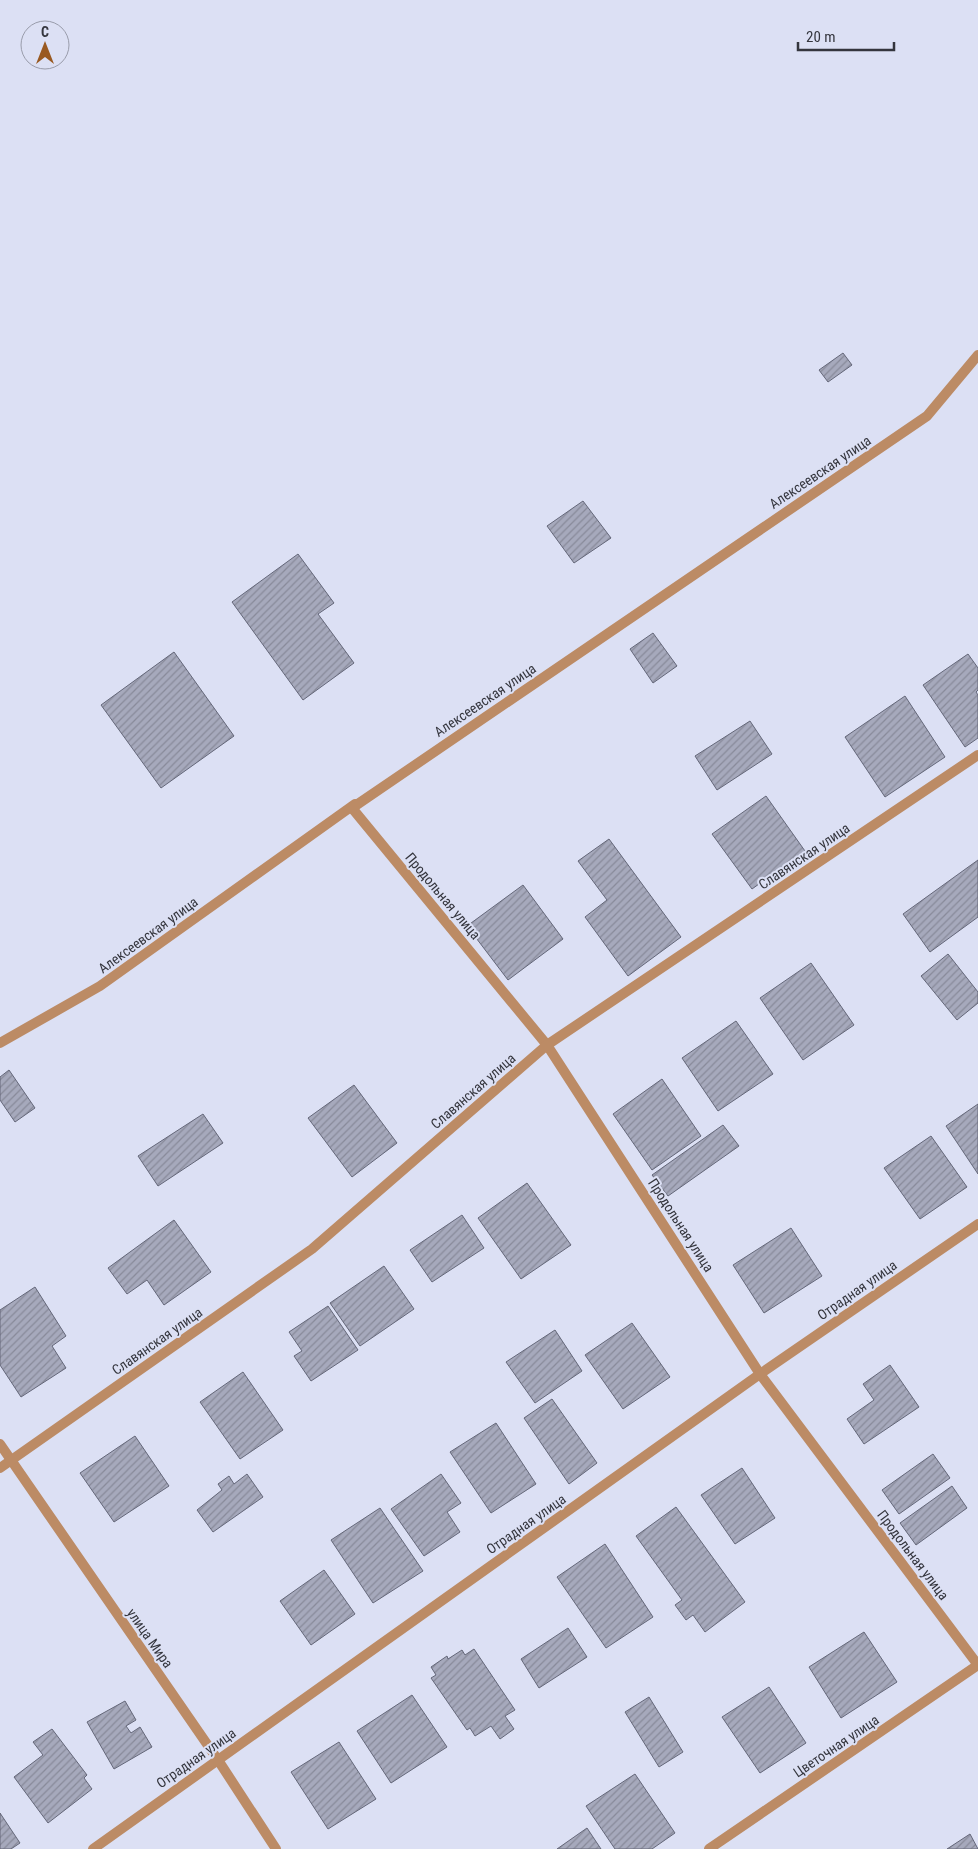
<svg xmlns="http://www.w3.org/2000/svg" width="978" height="1849" font-family="'Roboto Condensed',sans-serif">
<defs>
<pattern id="building-hatch" width="6" height="6" patternUnits="userSpaceOnUse" patternTransform="scale(1.25)"><rect width="6" height="6" fill="#a6a9bc"/><path d="M-1 1l2-2M0 6l6-6M5 7l2-2" fill="none" stroke="#888a9a"/></pattern>
</defs>
<rect width="100%" height="100%" fill="#dce0f4"/>
<g fill="url(#building-hatch)" stroke="#646779">
<path d="M843 353 852 365 828 382 819 370Z"/>
<path d="M583 501 611 538 574 563 547 526Z"/>
<path d="M298 554 334 603 318 614 354 663 303 700 232 602Z"/>
<path d="M653 633 677 666 653 683 630 649Z"/>
<path d="M174 652 234 736 161 788 101 705Z"/>
<path d="M968 654 978 668V690L976 692 978 695V738L965 747 923 685Z"/>
<path d="M905 696 945 757 885 797 845 737Z"/>
<path d="M750 721 772 754 717 790 695 756Z"/>
<path d="M766 796 805 851 752 889 712 834Z"/>
<path d="M609 839 681 937 628 976 585 917 607 900 578 861Z"/>
<path d="M978 860V917L930 952 903 914Z"/>
<path d="M523 885 563 939 508 980 467 926Z"/>
<path d="M948 954 978 992V1003L957 1020 921 976Z"/>
<path d="M811 963 854 1025 803 1060 760 998Z"/>
<path d="M736 1021 773 1074 718 1111 682 1058Z"/>
<path d="M9 1070 35 1108 15 1122 0 1100V1077Z"/>
<path d="M662 1079 701 1136 652 1170 613 1114Z"/>
<path d="M354 1085 397 1143 352 1177 308 1118Z"/>
<path d="M978 1104V1174L946 1126Z"/>
<path d="M203 1114 223 1143 158 1186 138 1156Z"/>
<path d="M723 1125 739 1146 668 1196 652 1175Z"/>
<path d="M931 1136 967 1187 920 1219 884 1168Z"/>
<path d="M527 1183 571 1245 521 1279 478 1218Z"/>
<path d="M462 1215 484 1248 432 1282 410 1250Z"/>
<path d="M174 1220 211 1272 164 1305 147 1280 127 1294 108 1268Z"/>
<path d="M791 1228 822 1276 764 1313 733 1265Z"/>
<path d="M384 1266 414 1309 360 1346 330 1303Z"/>
<path d="M35 1287 66 1336 52 1346 66 1368 21 1397 0 1365V1310Z"/>
<path d="M328 1306 358 1350 311 1381 294 1356 302 1351 289 1332Z"/>
<path d="M632 1323 670 1377 623 1409 585 1355Z"/>
<path d="M555 1330 582 1371 535 1403 506 1362Z"/>
<path d="M890 1365 919 1407 864 1444 847 1419 874 1400 863 1384Z"/>
<path d="M243 1372 283 1430 240 1459 200 1402Z"/>
<path d="M552 1399 597 1463 569 1484 524 1418Z"/>
<path d="M496 1423 536 1484 491 1513 450 1452Z"/>
<path d="M135 1436 169 1486 114 1522 80 1473Z"/>
<path d="M933 1454 950 1478 899 1514 882 1490Z"/>
<path d="M742 1468 775 1518 735 1544 701 1495Z"/>
<path d="M247 1474 263 1497 213 1532 197 1510 222 1490 218 1484 229 1476 234 1484Z"/>
<path d="M441 1474 461 1503 447 1512 460 1532 424 1556 391 1509Z"/>
<path d="M952 1486 967 1508 916 1545 900 1523Z"/>
<path d="M676 1507 745 1602 705 1632 693 1615 686 1620 675 1605 682 1600 636 1536Z"/>
<path d="M380 1508 423 1571 373 1603 331 1540Z"/>
<path d="M605 1544 653 1617 606 1648 557 1577Z"/>
<path d="M324 1570 355 1614 311 1645 280 1601Z"/>
<path d="M568 1628 587 1657 539 1688 521 1659Z"/>
<path d="M864 1632 897 1682 841 1718 809 1667Z"/>
<path d="M474 1649 515 1710 505 1716 514 1729 500 1739 491 1726 475 1736 470 1728 467 1730 431 1678 436 1675 431 1667 447 1656 448 1659 462 1650 465 1655Z"/>
<path d="M769 1687 806 1743 760 1773 722 1717Z"/>
<path d="M412 1695 447 1747 391 1783 357 1731Z"/>
<path d="M649 1697 683 1752 659 1767 625 1712Z"/>
<path d="M125 1701 136 1720 126 1726 131 1733 140 1727 152 1747 114 1769 87 1722Z"/>
<path d="M52 1729 87 1775 84 1778 92 1789 48 1823 14 1777 43 1755 33 1742Z"/>
<path d="M339 1742 376 1799 328 1829 291 1772Z"/>
<path d="M635 1774 675 1833 652 1849H615L586 1806Z"/>
<path d="M0 1813 20 1843 11 1849H0Z"/>
<path d="M587 1828 601 1849H557Z"/>
<path d="M970 1834 978 1849H947Z"/>
</g>
<g fill="none" stroke-linecap="round" stroke-linejoin="round">
<g stroke="#bc8b65" stroke-width="10">
<path d="M352 808 547 1045 760 1374 978 1665"/>
<path d="M0 1043 100 986 355 804 352 808 927 416 978 355"/>
<path d="M0 1444 218 1760 276 1849"/>
<path d="M0 1468 312 1249 547 1045 978 755"/>
<path d="M93 1849 760 1374 978 1224"/>
<path d="M709 1849 978 1665"/>
</g>
</g>
<g text-anchor="middle" dominant-baseline="central" stroke-width="4" stroke-linejoin="round" paint-order="stroke">
<g font-size="14" fill="#34353d" stroke="#dce0f4">
<text transform="translate(820 472) rotate(-34)">Алексеевская улица</text>
<text transform="translate(485 700) rotate(-34)">Алексеевская улица</text>
<text transform="translate(804 856) rotate(-34)">Славянская улица</text>
<text transform="translate(443 896) rotate(50)">Продольная улица</text>
<text transform="translate(148 935) rotate(-36)">Алексеевская улица</text>
<text transform="translate(473 1091) rotate(-41)">Славянская улица</text>
<text transform="translate(681 1225) rotate(57)">Продольная улица</text>
<text transform="translate(857 1290) rotate(-35)">Отрадная улица</text>
<text transform="translate(157 1341) rotate(-35)">Славянская улица</text>
<text transform="translate(526 1524) rotate(-35)">Отрадная улица</text>
<text transform="translate(913 1555) rotate(53)">Продольная улица</text>
<text transform="translate(150 1638) rotate(55)">улица Мира</text>
<text transform="translate(836 1746) rotate(-34)">Цветочная улица</text>
<text transform="translate(196 1758) rotate(-35)">Отрадная улица</text>
</g>
</g>
<g transform="translate(45 45)"><circle r="24" fill="#dce0f4" stroke="#999cab"/>
<path d="M0-4L9 19L0 12L-9 19Z" fill="#995921"/>
<text y="-8" font-size="14" font-weight="bold" text-anchor="middle" fill="#34353d">С</text>
</g>
<path d="M798 42v8h96v-8" fill="none" stroke="#34353d" stroke-width="2.5"/>
<text x="806" y="42" font-size="15" fill="#34353d" stroke="#dce0f4" stroke-width="4" paint-order="stroke">20 m</text>
</svg>
